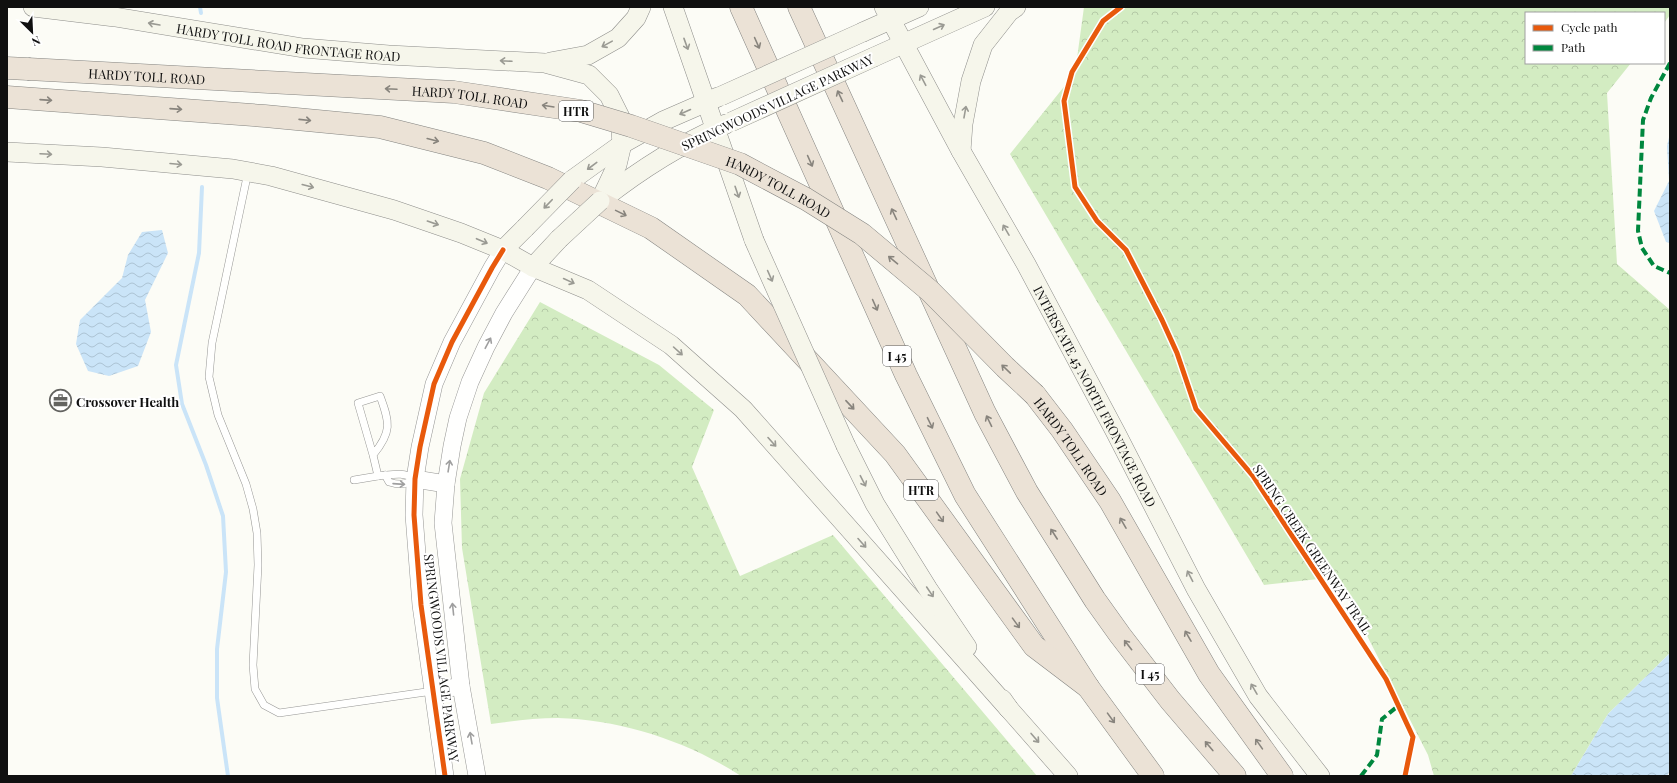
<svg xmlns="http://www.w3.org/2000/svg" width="1677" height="783" font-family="'Playfair Display',serif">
<defs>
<pattern id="forest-crowns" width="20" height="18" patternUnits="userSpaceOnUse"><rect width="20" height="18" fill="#d3ecc2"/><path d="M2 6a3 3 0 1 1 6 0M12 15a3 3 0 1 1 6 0" fill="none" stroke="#b4c9a6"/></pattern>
<pattern id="water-waves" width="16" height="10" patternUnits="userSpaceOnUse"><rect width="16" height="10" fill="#cae4f8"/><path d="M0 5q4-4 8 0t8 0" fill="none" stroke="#acc3d4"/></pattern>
</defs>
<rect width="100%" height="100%" fill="#fcfcf6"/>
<g fill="url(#forest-crowns)">
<path d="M1084 7H1669L1670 15 1664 23V13H1526V63H1631L1607 93 1617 264 1670 310V653L1608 714 1571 776H1434L1428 755 1337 577 1264 585 1010 154 1075 73Z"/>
<path d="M540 302 659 365 714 410 692 467 740 576 833 535 1037 776H741C687 741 622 720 558 718 535 718 513 721 491 724L462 548 460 479 484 393Z"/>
</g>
<g fill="url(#water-waves)">
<path d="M1670 133V243L1666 242 1654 211 1669 181 1667 146Z"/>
<path d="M162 230 168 253 145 300 151 332 138 366 109 376 88 371 76 344 80 320 122 278 128 255 142 232Z"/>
<path d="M1670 653V771L1667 776H1571L1608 714Z"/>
</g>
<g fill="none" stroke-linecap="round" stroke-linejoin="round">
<g stroke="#cae4f8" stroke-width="4">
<path d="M200 7 201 13"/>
<path d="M202 187 199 253 176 365 182 404 206 465 223 516 226 572 217 649V698L228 776"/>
</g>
<defs>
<g id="service">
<path d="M248 172 212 343 209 377 218 415 246 484 253 509 257 533 258 565 253 665 255 689 264 705 279 713 433 691"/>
<path d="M373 455 358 403 380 396C390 423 392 432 373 455L378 476C392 475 402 471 415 479"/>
<path d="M385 475 389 482C399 485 404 485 414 480"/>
<path d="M354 480 378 476"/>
</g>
<g id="tertiary">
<path d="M415 479 446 484"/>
<path d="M434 691 461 686"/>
<path d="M445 776 421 605 414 515 415 479 420 447 434 384 452 342 492 268 503 250"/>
<path d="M477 776 461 686 443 523 446 484 452 446 458 418 470 382 486 347 504 313 533 267"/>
</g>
<g id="secondary">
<path id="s1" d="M33 7 115 17 303 48 389 55 545 63 589 75 609 95 620 117 622 144 617 165 600 201"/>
<path d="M673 7 754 240"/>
<path id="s2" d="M884 7 961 151 1026 264 1116 433 1196 589 1258 696 1320 776"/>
<path d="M863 32 919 7"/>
<path d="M874 57 985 7"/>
<path d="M550 62 588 55 618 38 636 18 641 7"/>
<path d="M961 151 963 124 971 81 983 45 1009 12 1016 7"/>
<path d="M7 152 102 157 233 169 271 176 394 210 461 233 503 250 533 267 588 290 671 345 743 409 1009 709"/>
<path d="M572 180 622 144 663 121 718 97"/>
<path d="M603 199C642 168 681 144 726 124"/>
<path d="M503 250 525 228"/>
<path d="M533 267 559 239"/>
<path d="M846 446 875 504 928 589 967 647"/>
<path d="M1002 699 1009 709 1068 776"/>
</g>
<g id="motorway">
<path d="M741 7 906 375 965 495 1088 687 1153 776"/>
<path d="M799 7 985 413 1027 492 1095 600 1120 635 1170 700 1235 776"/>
<path d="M7 68 28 69"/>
<path d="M7 97 265 116 380 127 484 153 548 178 651 228 747 295 895 454 1034 646 1088 687"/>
<path id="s3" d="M1035 395 1062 430 1110 501 1209 674 1282 776"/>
</g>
</defs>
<use href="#service" stroke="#969694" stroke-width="8"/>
<use href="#tertiary" stroke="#969694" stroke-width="18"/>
<use href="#secondary" stroke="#8d8d8a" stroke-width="20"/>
<use href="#motorway" stroke="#848481" stroke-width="23"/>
<use href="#service" stroke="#fffffe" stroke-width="7"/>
<use href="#tertiary" stroke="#fffffe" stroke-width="17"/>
<use href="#secondary" stroke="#f6f6eb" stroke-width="19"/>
<use href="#motorway" stroke="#ebe2d6" stroke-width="22"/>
<defs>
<g id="secondary-bridge">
<path d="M721 96 863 32"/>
<path d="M731 122 874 57"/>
<path d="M525 228 572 180"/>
<path d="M559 239 600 201"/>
<path d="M754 240 846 446"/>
</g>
<g id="motorway-bridge">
<path id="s4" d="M28 69 454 92 581 111 631 126 740 164 806 199 862 234 930 291 1005 367 1035 395"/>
</g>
</defs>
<use href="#secondary-bridge" stroke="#8d8d8a" stroke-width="20" stroke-linecap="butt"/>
<use href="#motorway-bridge" stroke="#848481" stroke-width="23" stroke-linecap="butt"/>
<use href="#secondary-bridge" stroke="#f6f6eb" stroke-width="19"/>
<use href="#motorway-bridge" stroke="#ebe2d6" stroke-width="22"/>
<g stroke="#00873e" stroke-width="4" stroke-dasharray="8 4" stroke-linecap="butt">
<path d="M1670 63 1651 98 1643 120 1638 231 1642 248 1654 266 1670 273"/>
<path d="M1361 776 1377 755 1382 719 1398 706"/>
</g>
<defs>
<g id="cycleway">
<path d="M1121 7 1103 21 1072 72 1064 101 1075 187 1097 221 1126 250 1162 320 1177 353 1196 409 1253 476 1386 679 1413 737 1405 776"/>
<path d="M445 776 421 605 414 515 415 479 420 447 434 384 452 342 492 268 503 250"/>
</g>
</defs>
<use href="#cycleway" stroke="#fff" stroke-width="8"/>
<use href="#cycleway" stroke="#e8590c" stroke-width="5"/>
</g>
<defs><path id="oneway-shaft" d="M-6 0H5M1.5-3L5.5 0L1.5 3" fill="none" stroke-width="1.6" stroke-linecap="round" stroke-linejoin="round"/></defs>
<g stroke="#9a9a93">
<use href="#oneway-shaft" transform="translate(154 24) rotate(-170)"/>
<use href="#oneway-shaft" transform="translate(939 27) rotate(-24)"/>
<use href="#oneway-shaft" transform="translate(607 44) rotate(151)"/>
<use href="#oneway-shaft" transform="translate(686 44) rotate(70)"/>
<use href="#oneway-shaft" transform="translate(506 61) rotate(-177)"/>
<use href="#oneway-shaft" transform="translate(923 80) rotate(-118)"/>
<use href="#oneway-shaft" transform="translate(685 112) rotate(156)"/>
<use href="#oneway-shaft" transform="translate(965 112) rotate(-80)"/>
<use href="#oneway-shaft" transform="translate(46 154) rotate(3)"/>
<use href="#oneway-shaft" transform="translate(176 164) rotate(5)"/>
<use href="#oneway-shaft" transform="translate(592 166) rotate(143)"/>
<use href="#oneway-shaft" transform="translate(308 186) rotate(15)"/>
<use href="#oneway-shaft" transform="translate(737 192) rotate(71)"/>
<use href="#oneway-shaft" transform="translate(548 204) rotate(134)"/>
<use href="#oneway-shaft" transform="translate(433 223) rotate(19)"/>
<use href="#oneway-shaft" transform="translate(1006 230) rotate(-120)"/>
<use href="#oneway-shaft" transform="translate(482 241) rotate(23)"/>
<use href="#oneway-shaft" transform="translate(770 276) rotate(66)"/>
<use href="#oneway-shaft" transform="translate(569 281) rotate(25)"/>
<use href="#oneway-shaft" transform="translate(678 351) rotate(42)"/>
<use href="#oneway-shaft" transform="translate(772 442) rotate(48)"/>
<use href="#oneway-shaft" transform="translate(863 481) rotate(63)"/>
<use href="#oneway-shaft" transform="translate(862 543) rotate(48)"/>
<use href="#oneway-shaft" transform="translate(1190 576) rotate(-117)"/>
<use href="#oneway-shaft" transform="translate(930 592) rotate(56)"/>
<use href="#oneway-shaft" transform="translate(1254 689) rotate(-120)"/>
<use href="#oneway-shaft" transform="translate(1035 738) rotate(49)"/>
</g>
<g stroke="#88847d">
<use href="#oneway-shaft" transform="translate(757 43) rotate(66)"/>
<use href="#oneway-shaft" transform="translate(391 89) rotate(-177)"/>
<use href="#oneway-shaft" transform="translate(840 96) rotate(-115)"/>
<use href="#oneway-shaft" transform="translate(46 100) rotate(4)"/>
<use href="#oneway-shaft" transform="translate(548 106) rotate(-171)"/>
<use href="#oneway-shaft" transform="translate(176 109) rotate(4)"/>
<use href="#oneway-shaft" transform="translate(305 120) rotate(6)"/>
<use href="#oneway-shaft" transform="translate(433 140) rotate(14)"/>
<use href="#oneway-shaft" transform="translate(810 161) rotate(66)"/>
<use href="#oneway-shaft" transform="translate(621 213) rotate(26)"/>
<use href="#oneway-shaft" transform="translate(894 214) rotate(-115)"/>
<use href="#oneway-shaft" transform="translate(893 260) rotate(-140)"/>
<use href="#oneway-shaft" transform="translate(875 305) rotate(66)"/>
<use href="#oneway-shaft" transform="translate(1006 369) rotate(-136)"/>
<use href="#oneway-shaft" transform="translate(850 405) rotate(47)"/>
<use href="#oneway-shaft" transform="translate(989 421) rotate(-116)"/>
<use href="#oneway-shaft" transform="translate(930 423) rotate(64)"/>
<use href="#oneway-shaft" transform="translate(940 517) rotate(55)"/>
<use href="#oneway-shaft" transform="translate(1123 523) rotate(-120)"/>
<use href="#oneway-shaft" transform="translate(1054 534) rotate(-123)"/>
<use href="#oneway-shaft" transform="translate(1016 623) rotate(54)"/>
<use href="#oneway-shaft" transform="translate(1188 636) rotate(-120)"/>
<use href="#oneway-shaft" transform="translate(1128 645) rotate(-128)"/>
<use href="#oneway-shaft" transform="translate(1111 718) rotate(54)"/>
<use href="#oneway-shaft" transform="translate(1259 744) rotate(-125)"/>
<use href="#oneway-shaft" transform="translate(1209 746) rotate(-130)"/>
</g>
<g stroke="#9f9f9f">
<use href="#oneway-shaft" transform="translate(488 343) rotate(-62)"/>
<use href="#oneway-shaft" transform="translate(449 466) rotate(-81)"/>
<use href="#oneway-shaft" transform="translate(399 484) rotate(4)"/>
<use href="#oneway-shaft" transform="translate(453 609) rotate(-96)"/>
<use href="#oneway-shaft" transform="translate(471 738) rotate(-100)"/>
</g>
<defs>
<symbol id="office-ring" viewBox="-11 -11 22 22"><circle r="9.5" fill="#fff" stroke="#636360" stroke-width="1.5"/><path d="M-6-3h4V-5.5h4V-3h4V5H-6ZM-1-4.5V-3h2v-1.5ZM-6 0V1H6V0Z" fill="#636360"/></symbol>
</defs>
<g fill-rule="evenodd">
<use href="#office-ring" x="48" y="388" width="25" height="25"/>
</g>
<g text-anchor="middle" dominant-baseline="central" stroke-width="4" stroke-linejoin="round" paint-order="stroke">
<g fill="#fff" stroke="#585858" stroke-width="1">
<rect x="559" y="101" width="34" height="20" rx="3"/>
<rect x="883" y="346" width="28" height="20" rx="3"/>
<rect x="904" y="480" width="34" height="20" rx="3"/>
<rect x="1136" y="664" width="28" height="20" rx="3"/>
</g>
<g font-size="12" font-weight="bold" fill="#101010">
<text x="576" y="111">HTR</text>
<text x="897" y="356">I 45</text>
<text x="921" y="490">HTR</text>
<text x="1150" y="674">I 45</text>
</g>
<g font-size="13" fill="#101010" stroke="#fff">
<text stroke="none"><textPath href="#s1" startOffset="258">HARDY TOLL ROAD FRONTAGE ROAD</textPath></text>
<text stroke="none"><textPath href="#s4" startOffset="119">HARDY TOLL ROAD</textPath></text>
<text stroke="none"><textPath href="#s4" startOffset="443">HARDY TOLL ROAD</textPath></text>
<text transform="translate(777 102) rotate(-25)">SPRINGWOODS VILLAGE PARKWAY</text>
<text stroke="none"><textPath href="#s4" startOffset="767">HARDY TOLL ROAD</textPath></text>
<text stroke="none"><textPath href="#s2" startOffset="443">INTERSTATE 45 NORTH FRONTAGE ROAD</textPath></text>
<text stroke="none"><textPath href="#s3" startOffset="63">HARDY TOLL ROAD</textPath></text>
<text transform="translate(1313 549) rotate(56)">SPRING CREEK GREENWAY TRAIL</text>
<text transform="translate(442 658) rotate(83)">SPRINGWOODS VILLAGE PARKWAY</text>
</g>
<g font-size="13" font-weight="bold" fill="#101010" stroke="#fff" text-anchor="start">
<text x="76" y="401">Crossover Health</text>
</g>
</g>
<rect width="1677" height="783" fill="none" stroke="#101010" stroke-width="16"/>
<rect x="1525" y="12" width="140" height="52" fill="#ffffff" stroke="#9f9f9f"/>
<rect x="1533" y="25" width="20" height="6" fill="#e8590c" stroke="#9f9f9f"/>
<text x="1561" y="32" font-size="12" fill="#101010">Cycle path</text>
<rect x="1533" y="45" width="20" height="6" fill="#00873e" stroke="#9f9f9f"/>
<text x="1561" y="52" font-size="12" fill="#101010">Path</text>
<g transform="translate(32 32) rotate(156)" stroke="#ffffff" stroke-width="3" paint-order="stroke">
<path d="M0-3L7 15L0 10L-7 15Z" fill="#101010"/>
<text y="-6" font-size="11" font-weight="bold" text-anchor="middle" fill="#101010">N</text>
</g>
</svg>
